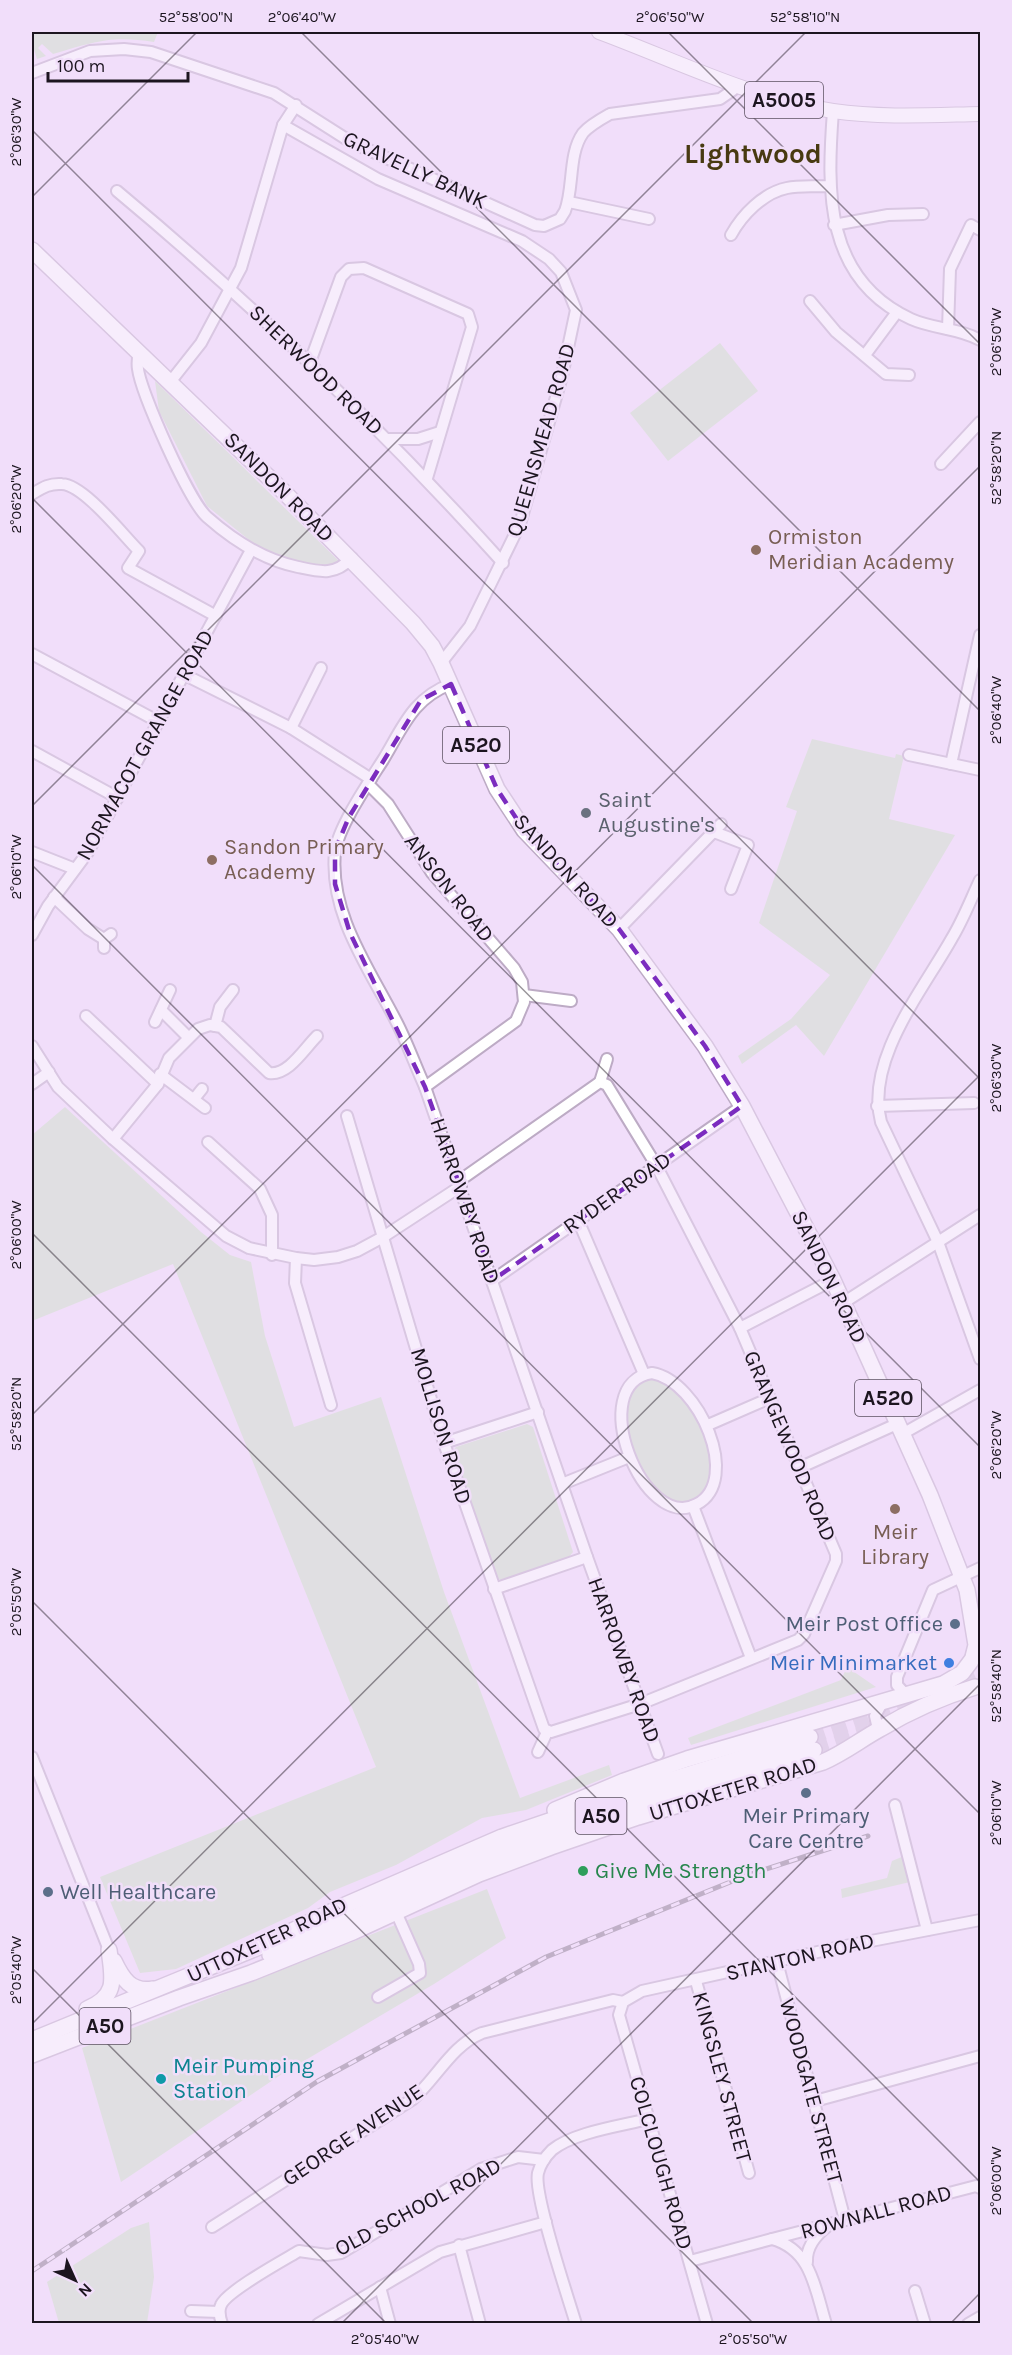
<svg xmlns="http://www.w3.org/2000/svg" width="1012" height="2355" font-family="Karla,sans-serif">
<rect width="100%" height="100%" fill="#f1defa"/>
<g fill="#cde0c5">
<path d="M32 32H158L154 42C112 35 93 42 53 54L42 44 38 48 46 56 37 59 32 43Z"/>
<path d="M720 343 758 391 668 461 630 413Z"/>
<path d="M155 381 342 564 321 565 291 560 254 544 207 506 159 411Z"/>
<path d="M812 739 895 758 896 754 904 756 889 819 955 835 824 1056 796 1025 742 1064 738 1056 791 1019 830 975 759 923 797 811 786 807Z"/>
<path d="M65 1107 201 1232 230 1255 251 1262 265 1336 294 1427 381 1397 444 1592 520 1798 609 1765 612 1775 526 1810 482 1818 396 1865 330 1892 308 1908 176 1969 140 1973 100 1877 376 1767 173 1264 32 1321V1135Z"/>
<path d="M652 1377C659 1380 670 1383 676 1389 684 1397 694 1409 699 1418 709 1436 718 1482 701 1497 658 1535 602 1414 635 1385 639 1381 647 1379 652 1377Z"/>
<path d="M527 1424 533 1427 573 1552 569 1557 501 1580 496 1578 453 1451 456 1447Z"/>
<path d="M847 1667 876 1687 691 1745 688 1738 841 1680Z"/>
<path d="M904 1856 910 1882 842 1898 841 1889 887 1878 892 1861Z"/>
<path d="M487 1889 506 1938 434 1984 282 2074 121 2182 82 2048Z"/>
<path d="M149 2222 154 2277 147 2323H59L47 2282 131 2228Z"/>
</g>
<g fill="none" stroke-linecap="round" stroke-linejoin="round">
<g stroke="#d1c0d9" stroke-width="15" stroke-dasharray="15 8" stroke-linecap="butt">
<path d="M810 1737 909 1704 980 1674"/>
<path d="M814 1750 869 1732"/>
</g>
<defs>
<g id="minor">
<path d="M32 73 90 51 124 49 151 52 274 93 351 142 535 225 544 226 560 219 565 211C574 188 568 154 583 133 590 125 601 119 610 114L720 99 733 90 736 85"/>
<path d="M833 111C827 191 824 279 911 319 933 329 959 328 980 340"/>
<path d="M283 125 378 179 522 241 549 259 561 272 576 310 562 376 520 524 470 626 441 663"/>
<path d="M117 191C255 306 383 430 503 563"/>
<path d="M569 202 649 219"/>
<path d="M834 225 888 215 923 214"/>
<path d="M731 235C742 215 763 193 787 188 800 185 816 187 830 186"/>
<path d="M810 301 836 332 886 374 909 375"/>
<path d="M948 329 950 269 971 225 980 230"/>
<path d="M139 351C138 356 137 363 138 369 141 393 189 501 207 517 233 540 264 560 298 567 321 572 334 576 352 558"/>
<path d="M865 355 897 312"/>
<path d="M310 362 341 277 349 269 364 268 468 314 472 327 427 478"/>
<path d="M171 381 201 343 241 268 283 125 296 105"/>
<path d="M388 439H418L440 432"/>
<path d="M941 464 980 422"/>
<path d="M32 494C42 488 49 483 62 484 84 485 123 535 139 551L128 568 216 616"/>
<path d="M32 654 159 722"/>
<path d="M185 675 291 728 371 779"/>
<path d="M451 684C413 698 403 727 383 760 369 782 338 827 335 852 329 914 369 968 396 1021 407 1042 415 1065 425 1087L587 1557 658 1754"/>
<path d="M291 728 321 668"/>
<path d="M32 751 118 798"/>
<path d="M909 755 980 770"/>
<path d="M951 764 980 635"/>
<path d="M368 784 388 804 432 873 514 968 522 982 524 1002 516 1021 425 1087"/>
<path d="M714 832 748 845 731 889"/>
<path d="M32 852 75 869"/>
<path d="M980 880C971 899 963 920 952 938 923 990 865 1060 881 1122L938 1242 980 1359"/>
<path d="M54 897 88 929 104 939"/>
<path d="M619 929 721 824"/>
<path d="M32 935 48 906 88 852 251 550"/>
<path d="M104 948V939L111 934"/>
<path d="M524 995 571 1001"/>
<path d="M161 1010 188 1037"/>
<path d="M86 1016 158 1084"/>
<path d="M155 1022 170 990"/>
<path d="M215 1026 220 1007 233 990"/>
<path d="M32 1046 58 1087 113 1139 226 1236 249 1248 296 1258 314 1260 338 1257 357 1251 383 1237 461 1186"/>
<path d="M160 1074 205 1108"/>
<path d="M600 1082 607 1059"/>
<path d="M32 1084 49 1072"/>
<path d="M194 1099 202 1089"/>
<path d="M877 1106 974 1103"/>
<path d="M347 1116 444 1443 544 1729 551 1732 640 1704 798 1640 804 1634 836 1561V1554L740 1328 656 1165 607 1085 600 1082 459 1181"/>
<path d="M113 1139 158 1084 169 1058 198 1029 210 1025 221 1027 269 1073C288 1076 304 1049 317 1036"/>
<path d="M208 1142 260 1189 272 1215V1255"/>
<path d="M578 1220 644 1374"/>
<path d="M296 1258 295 1283 331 1405"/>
<path d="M493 1280 742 1106"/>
<path d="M843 1303 980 1215"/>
<path d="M740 1328 833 1280"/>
<path d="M652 1373C699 1381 742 1480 697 1504 643 1534 584 1383 652 1373Z"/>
<path d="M708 1425 770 1398"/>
<path d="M904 1433 980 1390"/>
<path d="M444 1443 538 1412"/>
<path d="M799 1468 899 1423"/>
<path d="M562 1484 629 1457"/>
<path d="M693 1506 751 1658"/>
<path d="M494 1589 587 1557"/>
<path d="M907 1696 897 1685V1677L933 1590 980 1568"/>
<path d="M878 1729 875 1716 882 1703"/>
<path d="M538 1752 547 1732"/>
<path d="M32 1757 109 1950"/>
<path d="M895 1805 927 1930"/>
<path d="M777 1962 845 2220"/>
<path d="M696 1981 749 2173"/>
<path d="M378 1997 420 1973 419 1964 396 1912"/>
<path d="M815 2101 980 2056"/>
<path d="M212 2227 413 2099C436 2079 452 2045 482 2033L613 2000 623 2002"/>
<path d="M772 2239 976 2186 980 2188"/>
<path d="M459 2245 480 2324"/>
<path d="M690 2261 772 2239C812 2250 815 2289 826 2324"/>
<path d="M807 2262C806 2247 817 2234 829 2225"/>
<path d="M380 2287 390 2324"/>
<path d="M915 2291 925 2324"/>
<path d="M191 2311 219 2312"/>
<path d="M222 2324C220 2318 218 2311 221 2305 227 2291 284 2260 299 2251L327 2255 341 2253 481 2169 518 2157 544 2160"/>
<path d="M318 2324 440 2252 546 2222"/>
<path d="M576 2324C568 2297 533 2194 538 2173 540 2165 546 2156 552 2150 574 2132 621 2126 648 2119"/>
<path d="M707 2324 619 2015 623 2002 642 1991 840 1947 980 1920"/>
<path d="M968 2324 980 2317"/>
</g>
<path id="major" d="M599 32C675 60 752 99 833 111 882 118 932 115 980 114"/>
<g id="highway">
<path d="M32 250 285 493 413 623 432 646 441 663 497 789 524 830 619 929 705 1046 742 1106 833 1280 930 1495 967 1590 976 1645 973 1657"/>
<path d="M555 1810 624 1781 687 1759 943 1684 962 1673 971 1661"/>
<path d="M270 1955 503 1850 623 1809 814 1750"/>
<path d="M114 1961C122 1978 131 1993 153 1989"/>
<path d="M87 2009C118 1996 113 1979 109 1950"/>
<path d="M32 2040 259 1947 343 1906 502 1837 664 1782 810 1737"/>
<path d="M32 2055 179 1998 251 1973 353 1932 479 1874 551 1847 638 1817 823 1762C844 1753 860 1740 880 1729 910 1711 942 1697 975 1687"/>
</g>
</defs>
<use href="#minor" stroke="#bdabc5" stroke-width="14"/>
<use href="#major" stroke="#bdabc5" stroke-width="16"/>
<use href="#highway" stroke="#bdabc5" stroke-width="18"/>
<use href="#minor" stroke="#fff" stroke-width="10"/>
<use href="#major" stroke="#fff" stroke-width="14"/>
<use href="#highway" stroke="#fff" stroke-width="15"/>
<defs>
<path id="rail" d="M32 2271 318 2081 546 1957 745 1876 868 1836"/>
</defs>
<use href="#rail" stroke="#85788a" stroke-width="5"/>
<use href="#rail" stroke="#f1defa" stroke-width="3" stroke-dasharray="9" stroke-linecap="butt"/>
</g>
<path d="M0 0H1012V2355H0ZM451 684 497 789 524 830 619 929 705 1046 742 1106 493 1280 425 1087 350 933 335 884V850L349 817 421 700Z" fill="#f1defa" fill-opacity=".55" fill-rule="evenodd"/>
<path fill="none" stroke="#7b2cbf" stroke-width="4.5" stroke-dasharray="12 8" stroke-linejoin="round" d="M451 684 497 789 524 830 619 929 705 1046 742 1106 493 1280 425 1087 350 933 335 884V850L349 817 421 700Z"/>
<path fill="none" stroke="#1c151f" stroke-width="1.5" stroke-opacity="0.45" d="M301 32 980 711M668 32 980 344M32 130 980 1079M32 197 197 32M32 498 980 1447M32 806 806 32M32 865 980 1814M32 1233 980 2182M32 1415 980 466M32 1601 754 2324M32 1968 387 2324M32 2024 980 1075M341 2324 980 1684M950 2324 980 2293"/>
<g fill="#8d6e63" stroke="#f1defa" stroke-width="2">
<circle cx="756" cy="550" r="6"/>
<circle cx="212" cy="860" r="6"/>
<circle cx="895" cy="1509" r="6"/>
</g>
<circle fill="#6b7280" stroke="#f1defa" stroke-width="2" cx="586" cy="813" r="6"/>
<g fill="#5c6f8a" stroke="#f1defa" stroke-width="2">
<circle cx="955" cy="1624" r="6"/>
<circle cx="806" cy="1793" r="6"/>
<circle cx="48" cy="1892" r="6"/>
</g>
<circle fill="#3f7fe0" stroke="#f1defa" stroke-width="2" cx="949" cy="1663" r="6"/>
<circle fill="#2e9e5b" stroke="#f1defa" stroke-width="2" cx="583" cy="1871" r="6"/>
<circle fill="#0f9aa8" stroke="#f1defa" stroke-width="2" cx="161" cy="2079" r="6"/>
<g text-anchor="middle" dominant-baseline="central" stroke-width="5" stroke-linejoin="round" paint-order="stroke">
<g fill="#f1defa" stroke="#5c5161" stroke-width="1.5">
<rect x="745" y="82" width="78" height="36" rx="4.5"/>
<rect x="443" y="727" width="66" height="36" rx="4.5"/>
<rect x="855" y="1380" width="66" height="36" rx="4.5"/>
<rect x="575.5" y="1798" width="51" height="36" rx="4.5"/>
<rect x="79.5" y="2008" width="51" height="36" rx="4.5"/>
</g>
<g font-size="21" font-weight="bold" fill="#1c151f">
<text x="784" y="100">A5005</text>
<text x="476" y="745">A520</text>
<text x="888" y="1398">A520</text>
<text x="601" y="1816">A50</text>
<text x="105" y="2026">A50</text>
</g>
<g font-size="22" fill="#1c151f" stroke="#f1defa">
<text transform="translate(415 170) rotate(25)">GRAVELLY BANK</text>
<text transform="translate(316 370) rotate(44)">SHERWOOD ROAD</text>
<text transform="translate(541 440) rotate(-74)">QUEENSMEAD ROAD</text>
<text transform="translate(279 487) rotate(45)">SANDON ROAD</text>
<text transform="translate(145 745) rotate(-61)">NORMACOT GRANGE ROAD</text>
<text transform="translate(566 871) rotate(48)">SANDON ROAD</text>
<text transform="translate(449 888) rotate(52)">ANSON ROAD</text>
<text transform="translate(617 1193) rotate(-35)">RYDER ROAD</text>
<text transform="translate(465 1201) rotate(71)">HARROWBY ROAD</text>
<text transform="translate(829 1277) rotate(64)">SANDON ROAD</text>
<text transform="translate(441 1426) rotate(73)">MOLLISON ROAD</text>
<text transform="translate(790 1446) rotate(67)">GRANGEWOOD ROAD</text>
<text transform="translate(624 1660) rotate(70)">HARROWBY ROAD</text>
<text transform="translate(733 1789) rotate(-17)">UTTOXETER ROAD</text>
<text transform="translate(267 1940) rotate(-25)">UTTOXETER ROAD</text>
<text transform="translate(800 1957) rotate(-13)">STANTON ROAD</text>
<text transform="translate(722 2077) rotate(75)">KINGSLEY STREET</text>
<text transform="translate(811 2091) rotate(75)">WOODGATE STREET</text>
<text transform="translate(353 2135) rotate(-34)">GEORGE AVENUE</text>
<text transform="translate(661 2163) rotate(74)">COLCLOUGH ROAD</text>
<text transform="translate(418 2207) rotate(-28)">OLD SCHOOL ROAD</text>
<text transform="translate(876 2212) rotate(-15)">ROWNALL ROAD</text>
</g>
<g font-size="22" fill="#785e54" stroke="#f1defa" text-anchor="start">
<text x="768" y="537">Ormiston<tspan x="768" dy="25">Meridian Academy</tspan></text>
<text x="224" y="847">Sandon Primary<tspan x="224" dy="25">Academy</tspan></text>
<text x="895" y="1532" text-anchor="middle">Meir<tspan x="895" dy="25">Library</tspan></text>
</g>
<g font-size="22" fill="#5b616d" stroke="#f1defa" text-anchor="start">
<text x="598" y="800">Saint<tspan x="598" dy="25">Augustine's</tspan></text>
</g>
<g font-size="22" fill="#4e5e75" stroke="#f1defa" text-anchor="end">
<text x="943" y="1624">Meir Post Office</text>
<text x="806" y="1816" text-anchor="middle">Meir Primary<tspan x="806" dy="25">Care Centre</tspan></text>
<text x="60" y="1892" text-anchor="start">Well Healthcare</text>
</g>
<g font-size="22" fill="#366cbe" stroke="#f1defa" text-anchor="end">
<text x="937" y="1663">Meir Minimarket</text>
</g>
<g font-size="22" fill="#27864d" stroke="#f1defa" text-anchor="start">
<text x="595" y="1871">Give Me Strength</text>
</g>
<g font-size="22" fill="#0d838f" stroke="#f1defa" text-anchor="start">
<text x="173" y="2066">Meir Pumping<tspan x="173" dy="25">Station</tspan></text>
</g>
<g font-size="28" font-weight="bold" fill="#483a11" stroke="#f1defa">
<text x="753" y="153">Lightwood</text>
</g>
</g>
<rect width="1012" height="2355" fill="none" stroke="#f1defa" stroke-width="66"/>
<g transform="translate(75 2280) rotate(135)" stroke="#f1defa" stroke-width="4.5" paint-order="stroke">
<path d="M0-4.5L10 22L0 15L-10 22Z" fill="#1c151f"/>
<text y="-9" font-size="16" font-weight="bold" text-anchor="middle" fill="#1c151f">N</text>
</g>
<path d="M48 72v9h140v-9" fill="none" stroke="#1c151f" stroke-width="3"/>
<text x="57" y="72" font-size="18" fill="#1c151f" stroke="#f1defa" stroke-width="4.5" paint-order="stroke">100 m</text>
<rect x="33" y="33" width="946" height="2289" fill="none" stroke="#1c151f" stroke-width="2"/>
<g font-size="15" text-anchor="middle" fill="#1c151f">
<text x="196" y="22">52°58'00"N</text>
<text x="302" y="22">2°06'40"W</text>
<text x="670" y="22">2°06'50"W</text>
<text x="805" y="22">52°58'10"N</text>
<text transform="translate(16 132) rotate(-90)" y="5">2°06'30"W</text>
<text transform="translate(996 342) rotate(-90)" y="5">2°06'50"W</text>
<text transform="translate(996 468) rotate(-90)" y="5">52°58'20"N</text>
<text transform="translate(16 499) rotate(-90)" y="5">2°06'20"W</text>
<text transform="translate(996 710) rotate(-90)" y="5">2°06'40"W</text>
<text transform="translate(16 867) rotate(-90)" y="5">2°06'10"W</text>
<text transform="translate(996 1078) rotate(-90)" y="5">2°06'30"W</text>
<text transform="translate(16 1235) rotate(-90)" y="5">2°06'00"W</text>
<text transform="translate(16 1414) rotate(-90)" y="5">52°58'20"N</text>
<text transform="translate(996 1445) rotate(-90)" y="5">2°06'20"W</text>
<text transform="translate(16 1602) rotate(-90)" y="5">2°05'50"W</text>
<text transform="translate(996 1686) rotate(-90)" y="5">52°58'40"N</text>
<text transform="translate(996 1813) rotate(-90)" y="5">2°06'10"W</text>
<text transform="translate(16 1970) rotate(-90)" y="5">2°05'40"W</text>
<text transform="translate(996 2181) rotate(-90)" y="5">2°06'00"W</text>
<text x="385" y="2344">2°05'40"W</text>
<text x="753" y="2344">2°05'50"W</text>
</g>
</svg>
